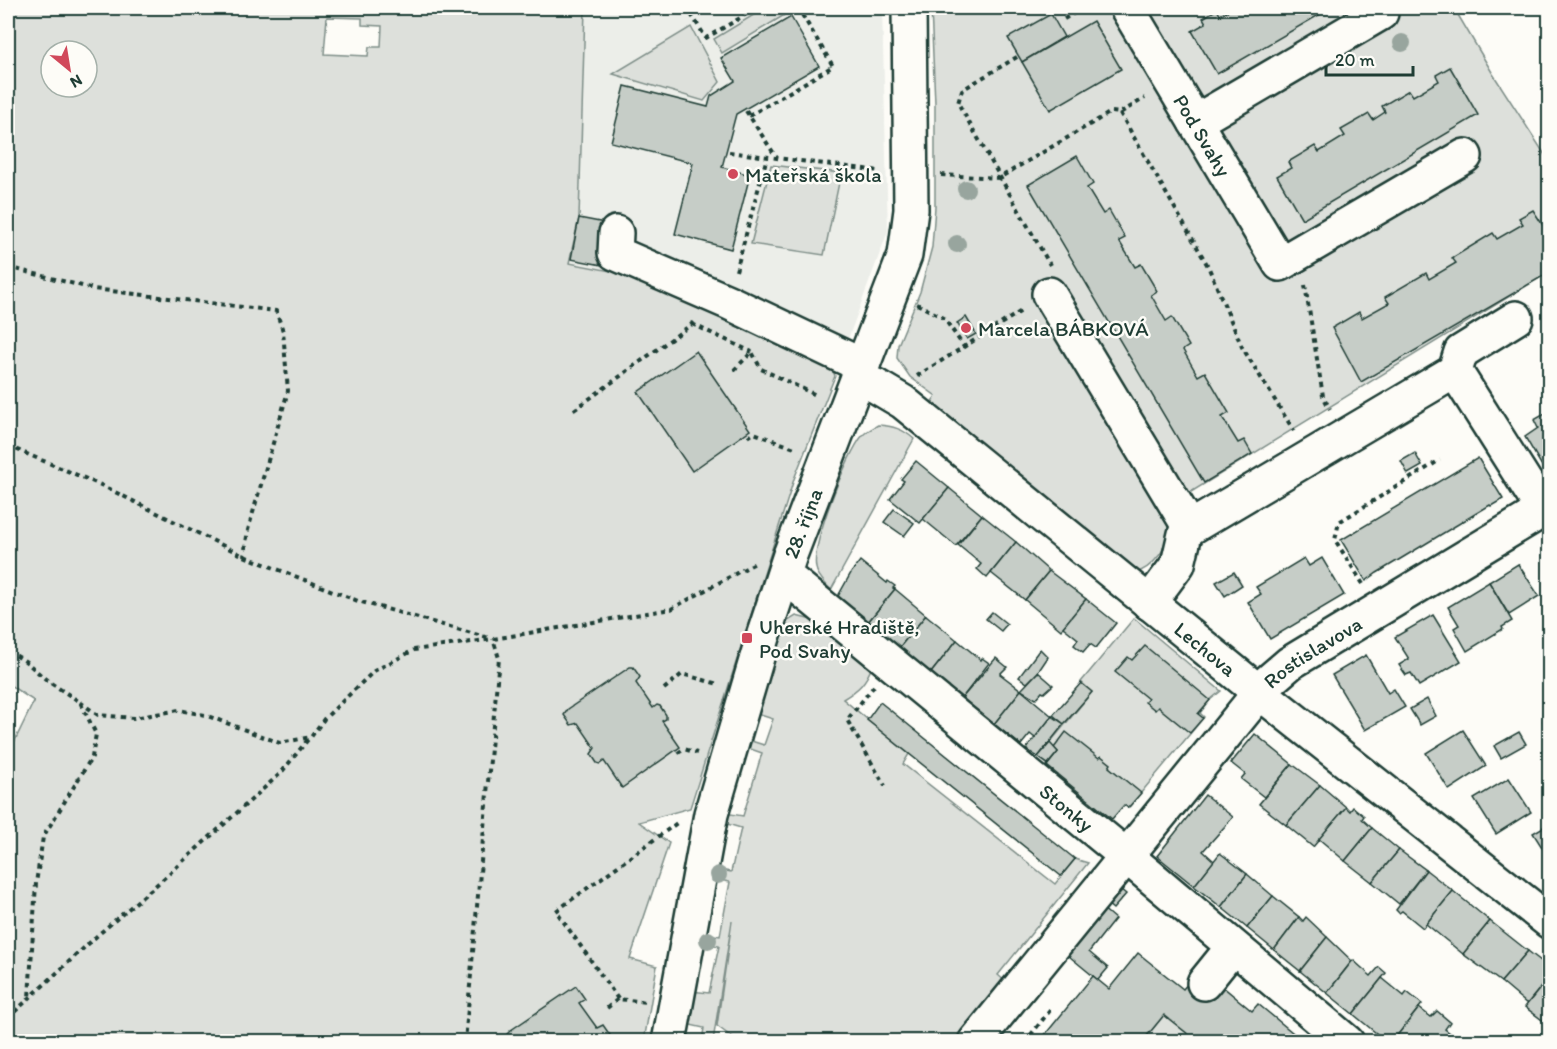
<svg xmlns="http://www.w3.org/2000/svg" width="1557" height="1049" font-family="Itim,sans-serif">
<rect width="100%" height="100%" fill="#fdfcf7"/>
<filter id="ink" filterUnits="userSpaceOnUse"><feTurbulence type="fractalNoise" baseFrequency=".0167" numOctaves="2"/><feDisplacementMap in="SourceGraphic" scale="12" xChannelSelector="R" yChannelSelector="G"/><feConvolveMatrix kernelMatrix="1 2 1 2 8 2 1 2 1" color-interpolation-filters="sRGB"/></filter>
<g filter="url(#ink)">
<path fill="#eceee9" d="M585 8H882L888 231 848 339 802 332 569 263 579 218Z"/>
<g fill="#dde0db" stroke="#7e8e88" stroke-width="1.5" fill-rule="evenodd">
<path d="M8 8H585L579 218 569 263 693 287 832 368 835 376 794 479 690 808 639 822 669 843 630 959 657 966 644 1041H8V755L34 701 8 684ZM327 17 362 18V25L382 26 381 47H369L368 56 324 54ZM51 51H87V87H51Z"/>
<path d="M765 8H788L791 11 722 53 714 39Z"/>
<path d="M931 8H1454L1493 74 1547 158 1549 157V272L1186 495C1176 521 1167 560 1139 572L929 405 936 396 910 377 897 358 898 345 920 292 932 247 935 207V103Z"/>
<path d="M691 27 720 82 704 101 613 74Z"/>
<path d="M771 165 841 173 824 255 751 244Z"/>
<path d="M878 425C893 426 903 429 914 439L831 590C826 584 817 576 816 568 811 545 847 453 863 435 867 431 873 428 878 425Z"/>
<path d="M796 616 816 621 872 666C866 683 858 690 843 699L909 754 903 764 1055 884 1075 859 1088 863 998 975 1006 982 958 1041H737L717 1026 732 921 713 1041H702L704 1028 686 1024 691 991 709 993 719 946 702 943V933L720 936 730 882 713 879 714 869 731 872 741 828 724 823 725 813 743 816 762 753 745 747V739L764 745 773 719 754 713 783 624Z"/>
<path d="M1134 618 1221 691 1210 700 1200 713 1204 717 1130 806 1125 803 1113 817 1038 757 1092 692 1081 682Z"/>
<path d="M1164 1015 1198 1042H1142Z"/>
</g>
<g fill="#c6cdc7" stroke="#1f3d34" stroke-width="1.5">
<path d="M1233 8H1331L1217 74 1192 31 1206 23 1203 18 1217 9 1220 15Z"/>
<path d="M1051 14 1064 37 1022 62 1008 38Z"/>
<path d="M791 17 819 66 736 114 722 167 750 175 731 249 675 234 693 163 611 142 625 86 708 107 711 96 735 81 721 58Z"/>
<path d="M1093 21 1121 69 1050 110 1022 62Z"/>
<path d="M1450 67 1478 115 1302 219 1277 176 1291 168 1288 162 1315 146 1319 152 1345 136 1341 130 1369 114 1373 120 1385 112 1382 106 1409 90 1413 96 1439 81 1436 75Z"/>
<path d="M1077 156 1093 184 1087 188 1103 214 1109 210 1125 238 1119 241 1135 267 1141 264 1157 291 1151 295 1166 321 1172 317 1189 346 1183 350 1198 376 1205 372 1229 413 1222 417 1238 443 1244 440 1252 454 1204 483 1028 185Z"/>
<path d="M1533 210 1550 236V272L1361 382 1332 328 1359 312 1362 318 1389 303 1385 297 1426 273 1429 279 1456 263 1452 258 1493 233 1497 239 1523 224 1519 218Z"/>
<path d="M579 218 610 224 607 225 600 264 602 265 571 259Z"/>
<path d="M966 317 976 334 967 339 957 323Z"/>
<path d="M696 351 750 430 692 471 638 392Z"/>
<path d="M1550 411V471L1546 473 1525 437 1538 428 1534 420Z"/>
<path d="M1415 453 1422 466 1408 474 1401 461Z"/>
<path d="M1478 458 1503 499 1491 506 1490 505 1377 573 1366 581 1341 540Z"/>
<path d="M916 461 949 488 920 523 890 499 904 481 901 479Z"/>
<path d="M949 488 982 515 956 546 923 519Z"/>
<path d="M894 509 914 523 904 536 884 522Z"/>
<path d="M982 515 1016 542 987 578 977 569 981 564 958 545Z"/>
<path d="M1016 542 1049 571 1025 600 991 573Z"/>
<path d="M1304 558 1309 566 1322 558 1344 595 1270 639 1248 602 1261 594 1256 587Z"/>
<path d="M860 561 887 583 888 581 895 586 893 588 895 589 868 622 837 598 851 573Z"/>
<path d="M1518 564 1539 596 1509 615 1489 582Z"/>
<path d="M1049 571 1086 599 1061 630 1025 600Z"/>
<path d="M1234 572 1242 585 1225 596 1216 582Z"/>
<path d="M1489 582 1512 621 1502 627 1503 629 1467 651 1454 628 1459 625 1448 607Z"/>
<path d="M895 589 926 615 899 648 868 622Z"/>
<path d="M1086 599 1116 623 1096 648 1090 644 1083 652 1074 645 1078 639 1063 627Z"/>
<path d="M992 612 1007 624 1001 631 986 619Z"/>
<path d="M926 615 957 640 931 673 899 648Z"/>
<path d="M1433 615 1461 661 1419 686 1411 673 1406 675 1399 665 1409 659 1395 637Z"/>
<path d="M957 640 981 660 982 658 989 663 962 698 931 673Z"/>
<path d="M1145 646 1210 700 1198 714 1203 718 1190 733 1158 707 1155 710 1145 702 1148 699 1115 672 1128 657 1132 660Z"/>
<path d="M1040 649 1048 657 1038 672 1027 683 1019 677Z"/>
<path d="M1366 655 1388 693 1394 689 1405 707 1365 730 1332 675Z"/>
<path d="M996 658 1007 667 1000 674 1021 690 994 724 962 698Z"/>
<path d="M630 667H633L640 677 636 683 653 708 657 705 660 706 666 715V719L662 721 680 747 622 788 604 761 600 764 597 763 591 754 595 748 578 723 571 725 564 715 568 709Z"/>
<path d="M1038 672 1053 685 1044 693 1042 692 1036 699 1021 690Z"/>
<path d="M1081 683 1092 692 1064 724 1053 715Z"/>
<path d="M1021 690 1052 716 1035 738 1030 734 1021 745 994 724Z"/>
<path d="M1427 699 1436 716 1420 725 1410 709Z"/>
<path d="M880 702 1075 859 1061 876 867 720Z"/>
<path d="M1052 716 1064 724 1038 757 1026 749Z"/>
<path d="M1550 718V728L1548 729 1543 721Z"/>
<path d="M1463 730 1486 766 1449 790 1426 753Z"/>
<path d="M1066 732 1099 758 1101 756 1111 764 1109 767 1141 793 1128 808 1124 805 1112 819 1047 766 1058 752 1054 748Z"/>
<path d="M1519 732 1526 744 1501 758 1494 746Z"/>
<path d="M1255 734 1292 764 1264 797 1241 779 1245 774 1231 763Z"/>
<path d="M1050 743 1058 752 1048 764 1038 757Z"/>
<path d="M1292 764 1320 785 1286 825 1259 804Z"/>
<path d="M1509 778 1531 812 1496 834 1474 799Z"/>
<path d="M1320 785 1346 807 1313 847 1286 825Z"/>
<path d="M1205 795 1233 817 1203 851 1214 861 1194 886 1157 856Z"/>
<path d="M1346 807 1350 811 1353 807 1364 816 1362 819 1372 828 1345 861 1319 839Z"/>
<path d="M1550 823V860L1533 833Z"/>
<path d="M1372 828 1399 850 1372 882 1345 861Z"/>
<path d="M1399 850 1426 870 1399 904 1372 882Z"/>
<path d="M1220 853 1247 874 1221 907 1194 886Z"/>
<path d="M1426 870 1453 891 1423 928 1402 911 1399 913 1396 910Z"/>
<path d="M1247 874 1273 896 1247 928 1221 907Z"/>
<path d="M1113 883 1126 894 1113 909 1100 898Z"/>
<path d="M1453 891 1490 921 1463 954 1426 924Z"/>
<path d="M1273 896 1299 917 1274 950 1247 928Z"/>
<path d="M1101 907 1115 919 1089 952 1108 968 1098 980 1064 952Z"/>
<path d="M1299 917 1303 921 1306 917 1327 937 1300 971 1274 950Z"/>
<path d="M1490 921 1528 951 1501 982 1463 954Z"/>
<path d="M1327 937 1352 961 1327 993 1300 971Z"/>
<path d="M1528 951 1550 968V976L1527 1004 1501 982Z"/>
<path d="M1138 953 1183 989 1195 975 1217 982 1252 1011 1258 1004 1304 1042H1198L1164 1015 1142 1042H1039L1093 976 1109 989Z"/>
<path d="M1353 960 1371 976 1379 967 1386 973 1353 1014 1327 993Z"/>
<path d="M1550 976V1026L1525 1007Z"/>
<path d="M1382 978 1404 996 1407 992 1422 1004 1392 1042H1387L1353 1014Z"/>
<path d="M576 986 585 999 579 1003 597 1028 603 1025 612 1038 606 1042H513L507 1034 511 1030Z"/>
<path d="M1419 1008 1431 1017 1437 1011 1450 1022 1445 1029 1456 1038 1453 1042H1392Z"/>
</g>
<g fill="none" stroke-linecap="round" stroke-linejoin="round">
<defs>
<g id="minor">
<path id="s1" d="M1127 8 1280 264 1465 156"/>
<path d="M1195 122 1381 13"/>
<path d="M616 233 615 253 728 302 863 366"/>
<path d="M1049 294 1190 528"/>
<path d="M1455 371 1543 510"/>
<path id="s2" d="M858 379 876 386 903 402 1259 692 1550 922"/>
<path id="s3" d="M784 575 1125 855 1347 1042"/>
<path d="M1149 603 1178 564 1185 534 1190 528 1455 371 1461 352 1516 318"/>
<path d="M1204 983 1233 947"/>
<path id="s4" d="M669 1042 711 814 763 637 790 555 905 255 911 210 909 8"/>
<path id="s5" d="M975 1042 1269 681 1290 663 1550 506"/>
</g>
</defs>
<use href="#minor" stroke="#1f3d34" stroke-width="38"/>
<g stroke="#1f3d34" stroke-width="4" stroke-dasharray="4.5 4.5" stroke-linecap="butt">
<path d="M691 14 706 38 757 8"/>
<path d="M1064 19 1083 8"/>
<path d="M1017 57 962 90 958 103 1050 265"/>
<path d="M746 111 777 158"/>
<path d="M1120 113 1208 266 1242 347 1294 431"/>
<path d="M749 116 833 66 798 8"/>
<path d="M729 152 880 171"/>
<path d="M941 175 999 178 1111 112 1120 113 1145 98"/>
<path d="M8 267 94 289 276 311 283 331 288 391 248 530 244 556"/>
<path d="M736 271 767 157"/>
<path d="M1305 285 1323 396 1330 409"/>
<path d="M917 304 944 318 964 347"/>
<path d="M692 324 752 352"/>
<path d="M734 370 752 352 761 369 818 396"/>
<path d="M917 376 1023 310"/>
<path d="M574 410 692 324 693 321"/>
<path d="M748 437 754 433 797 449"/>
<path d="M8 446 103 486 244 556 358 601 489 638"/>
<path d="M1363 584 1335 540 1339 522 1440 460"/>
<path d="M8 651 25 661 49 682 80 702 96 734 92 757 43 837 36 883 29 998"/>
<path d="M874 686 847 720 885 786"/>
<path d="M664 689 682 674 718 684"/>
<path d="M80 702 98 715 134 718 179 710 205 715 280 743 311 737 324 719 374 671 414 650 493 639 671 609 755 563"/>
<path d="M678 753 684 749 697 753"/>
<path d="M618 999 556 911 677 823"/>
<path d="M607 1008 618 999 646 1002"/>
<path d="M8 1018 99 934 162 880 281 773 310 737"/>
<path d="M465 1042 499 658 493 639"/>
<path d="M1025 1042 1052 1008"/>
</g>
<use href="#minor" stroke="#fdfcf7" stroke-width="33"/>
</g>
<g fill="#98a59e">
<circle cx="1402" cy="43" r="9"/>
<circle cx="966" cy="189" r="9"/>
<circle cx="957" cy="244" r="9"/>
<circle cx="718" cy="875" r="9"/>
<circle cx="708" cy="940" r="9"/>
</g>
</g>
<g fill="#d1495b" stroke="#fdfcf7" stroke-width="2">
<circle cx="733" cy="174" r="6"/>
<circle cx="966" cy="328" r="6"/>
<rect x="741" y="632" width="12" height="12" rx="3"/>
</g>
<g text-anchor="middle" dominant-baseline="central" stroke-width="5" stroke-linejoin="round" paint-order="stroke">
<g font-size="21" fill="#1f3d34" stroke="#fdfcf7">
<text stroke="none"><textPath href="#s1" startOffset="148">Pod Svahy</textPath></text>
<text stroke="none"><textPath href="#s4" startOffset="537">28. října</textPath></text>
<text stroke="none"><textPath href="#s2" startOffset="441">Lechova</textPath></text>
<text stroke="none"><textPath href="#s5" startOffset="518">Rostislavova</textPath></text>
<text stroke="none"><textPath href="#s3" startOffset="366">Stonky</textPath></text>
</g>
<g font-size="21" fill="#1f3d34" stroke="#fdfcf7" text-anchor="start">
<text x="745" y="174">Mateřská škola</text>
<text x="978" y="328">Marcela BÁBKOVÁ</text>
<text x="759" y="626">Uherské Hradiště,<tspan x="759" dy="24">Pod Svahy</tspan></text>
</g>
</g>
<rect width="1557" height="1049" fill="none" stroke="#fdfcf7" stroke-width="30"/>
<rect x="15" y="15" width="1527" height="1019" fill="none" stroke="#1f3d34" stroke-width="2" filter="url(#ink)"/>
<g transform="translate(69 69) rotate(150)"><circle r="28" fill="#fdfcf7" stroke="#a4b0a9" stroke-width="1.5"/>
<path d="M0-4.5L10 22L0 15L-10 22Z" fill="#d1495b"/>
<text y="-9" font-size="16" font-weight="bold" text-anchor="middle" fill="#1f3d34">N</text>
</g>
<path d="M1326 66v9h87v-9" fill="none" stroke="#1f3d34" stroke-width="3"/>
<text x="1335" y="66" font-size="18" fill="#1f3d34" stroke="#fdfcf7" stroke-width="4.5" paint-order="stroke">20 m</text>
</svg>
